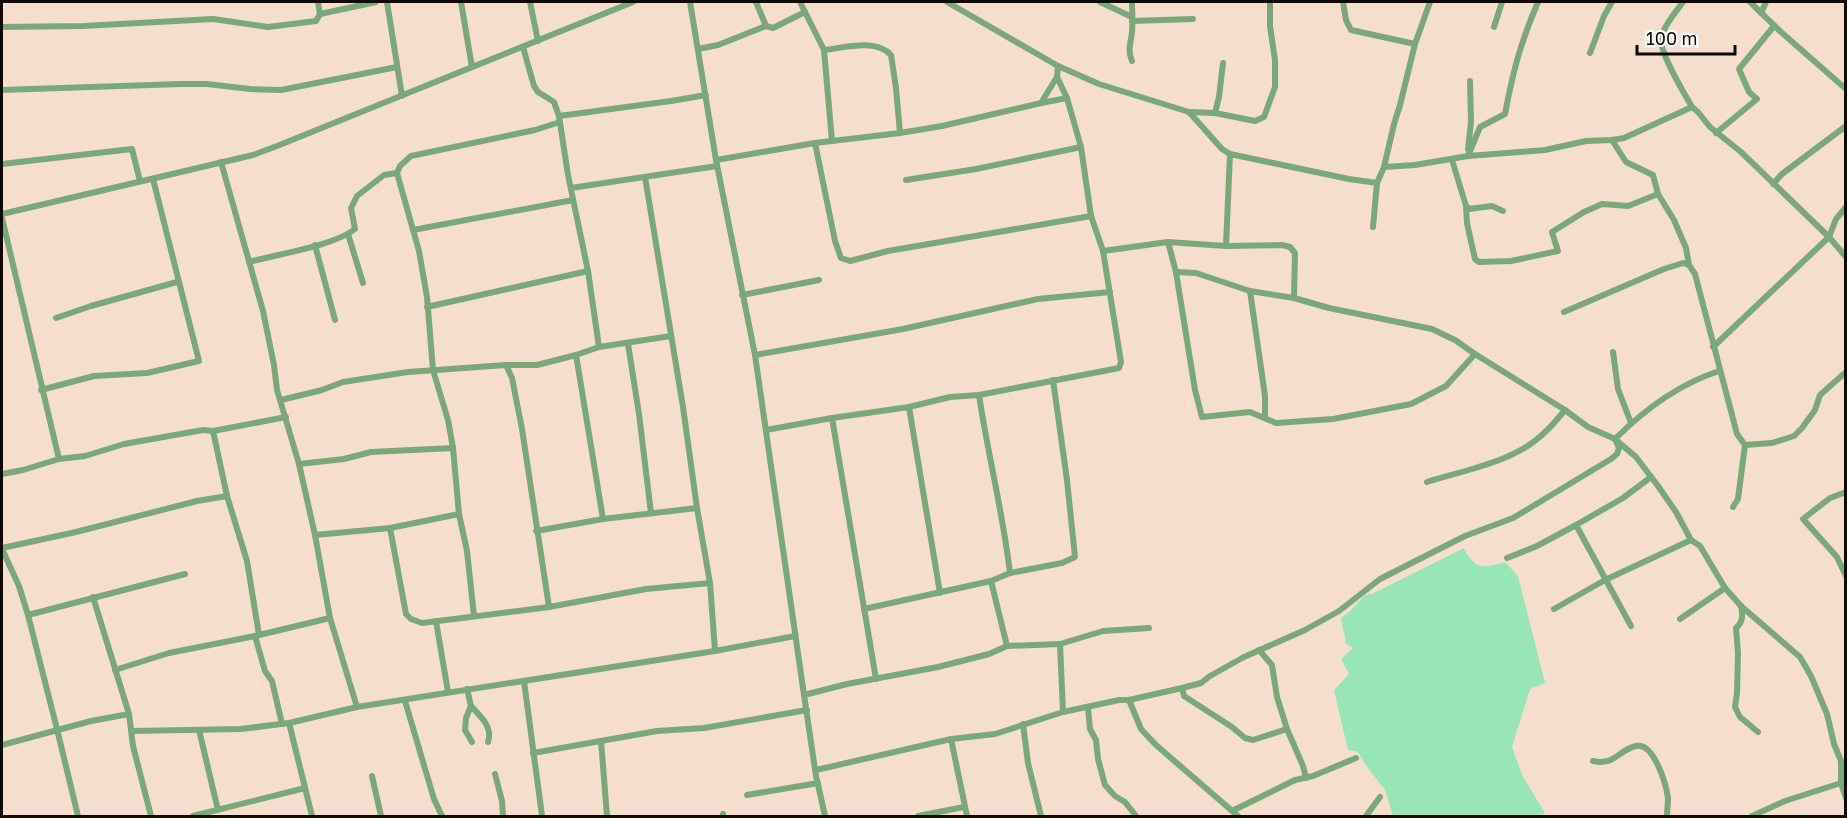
<svg xmlns="http://www.w3.org/2000/svg" width="1847" height="818" font-family="'Golos Text',sans-serif">
<rect width="100%" height="100%" fill="#f6dece"/>
<path fill="#98e6b6" d="M1464 548C1474 569 1484 569 1505 562L1518 576 1545 683 1530 689 1512 747 1523 777 1545 813 1539 816H1393L1385 790 1365 764 1358 752 1348 750 1334 690 1349 674 1341 659 1353 648 1346 644C1345 634 1342 627 1341 618L1349 612 1365 595 1372 594Z"/>
<g fill="none" stroke-linecap="round" stroke-linejoin="round">
<g stroke="#7aa87a" stroke-width="6">
<path d="M387 2 402 96"/>
<path d="M461 2 472 67"/>
<path d="M530 2 538 41"/>
<path d="M690 2 716 160 755 355 804 695 816 776 825 816"/>
<path d="M756 2 766 26"/>
<path d="M800 2 824 50 832 141"/>
<path d="M947 2 1058 66 1099 84 1189 112 1215 113 1255 121 1264 117 1275 87V60L1270 26V2"/>
<path d="M1100 2 1132 17"/>
<path d="M1132 2C1132 11 1133 22 1132 32 1131 43 1127 50 1132 61"/>
<path d="M1343 2 1346 20 1351 30 1415 44"/>
<path d="M1683 2C1676 12 1664 25 1661 38 1659 52 1684 93 1692 107"/>
<path d="M1750 2 1781 32 1846 89"/>
<path d="M1761 13 1766 2"/>
<path d="M320 14 376 2"/>
<path d="M1132 21 1193 19"/>
<path d="M2 27 83 26 213 19 268 27 316 21 320 14 318 2"/>
<path d="M1494 27 1502 2"/>
<path d="M523 47 534 86 538 92 554 102 559 116 568 175 588 271 599 347"/>
<path d="M698 49 718 45 766 26 773 28 805 12"/>
<path d="M824 50C844 48 875 38 891 55L896 88 900 133"/>
<path d="M1590 53 1604 16 1612 2"/>
<path d="M2 90 180 84H207L250 89 281 90 397 67"/>
<path d="M1041 103 1057 77"/>
<path d="M1189 112 1222 149 1230 154 1349 179 1377 183"/>
<path d="M1215 113 1219 97 1223 63"/>
<path d="M559 116 671 101 706 95"/>
<path d="M1716 133 1757 99 1749 92 1739 69 1774 26"/>
<path d="M1612 140 1626 162 1653 175 1658 194 1674 220 1686 248 1689 265 1695 274 1737 434 1745 445 1738 499 1733 507"/>
<path d="M815 143 835 241 841 258 850 261 888 251 1091 216"/>
<path d="M1468 149 1471 122 1470 81"/>
<path d="M1468 156 1480 127 1505 114C1513 71 1521 41 1538 2"/>
<path d="M716 160 815 143 900 133 942 126 1041 103 1067 98"/>
<path d="M1452 160 1466 206 1469 209 1492 206 1503 211"/>
<path d="M221 162 263 311 274 365 277 390 299 464 315 535 330 618 357 707"/>
<path d="M2 164 132 149 140 181"/>
<path d="M1384 167 1415 165 1468 156 1545 150 1586 141 1612 140 1624 138 1692 107 1698 112 1710 127 1741 152 1829 237 1846 257"/>
<path d="M645 177 683 407 697 508 710 583 715 651"/>
<path d="M906 180 976 169 1081 147"/>
<path d="M1773 184 1782 174 1846 126"/>
<path d="M571 188 717 166"/>
<path d="M1466 206 1467 223 1475 259 1479 262 1511 261 1558 251 1552 232 1584 212 1602 204 1628 206 1658 194"/>
<path d="M2 214 253 155 277 146 633 2"/>
<path d="M2 218 59 459"/>
<path d="M1373 227 1377 183 1384 167 1394 124 1400 105 1415 44 1430 2"/>
<path d="M413 230 573 200"/>
<path d="M348 234 363 283"/>
<path d="M1168 242 1176 272 1195 390 1202 417 1250 412 1276 423 1333 419 1411 404 1446 386 1475 354"/>
<path d="M315 245 335 320"/>
<path d="M1226 246 1230 154"/>
<path d="M1103 251 1168 242 1226 246 1282 245 1290 247 1295 253 1294 298"/>
<path d="M249 262C277 254 334 246 355 229L351 208 357 196 384 175 397 173"/>
<path d="M1176 272 1196 273 1250 291 1294 298 1329 308 1432 329 1455 340 1475 354 1565 410 1588 427 1615 439 1636 457 1658 486 1676 512 1691 540 1700 546 1725 588 1741 606 1800 657 1811 676 1827 714 1834 744 1841 761V783L1846 798"/>
<path d="M1250 291 1265 396V418"/>
<path d="M742 295 819 280"/>
<path d="M427 307 588 271"/>
<path d="M1564 312 1664 269 1683 263 1689 265"/>
<path d="M56 318 91 306 177 282"/>
<path d="M628 344 639 414 651 513"/>
<path d="M1713 347 1829 237 1836 219 1846 207"/>
<path d="M1613 352 1618 389 1631 423"/>
<path d="M576 355 603 519"/>
<path d="M755 355 903 329 1038 299 1110 292"/>
<path d="M506 365 512 378 522 429 549 607"/>
<path d="M41 390 94 376 147 373 199 361 153 179"/>
<path d="M979 395C988 455 1003 513 1010 573"/>
<path d="M281 400 322 390 343 382 408 372 506 365H537L576 355 599 347 671 336"/>
<path d="M909 407 940 593"/>
<path d="M832 418 876 679"/>
<path d="M766 430 832 418 909 407 950 397 979 395 1119 368 1121 362 1103 251 1091 216 1081 147 1067 98 1057 77 1058 66"/>
<path d="M213 431 227 496 247 561 259 635"/>
<path d="M1745 445 1772 443 1794 436 1802 428 1815 410 1820 395 1846 372"/>
<path d="M299 464 344 459 371 452 453 448"/>
<path d="M2 474 23 470 59 459 85 456 124 444 203 430 213 431 286 417"/>
<path d="M1427 482C1462 471 1502 464 1532 443 1545 434 1555 422 1565 410"/>
<path d="M1846 492 1830 498 1803 519 1837 557 1846 576"/>
<path d="M390 528 406 614 411 619 422 623 549 607 646 589 710 583"/>
<path d="M536 531 603 519 697 508"/>
<path d="M315 535 390 528 459 514"/>
<path d="M2 548 76 532 197 501 227 496"/>
<path d="M2 549 19 586 28 615 57 729 78 816"/>
<path d="M1507 558 1537 546 1576 525"/>
<path d="M991 581 1007 646 1060 644 1103 631 1149 628"/>
<path d="M93 597 129 714 133 746 151 816"/>
<path d="M1741 606C1743 615 1743 622 1736 628L1738 653 1737 693 1735 707 1740 717 1758 732"/>
<path d="M864 609 991 581 1010 573 1062 563 1075 557 1067 480 1053 380"/>
<path d="M1554 609 1605 580 1691 540"/>
<path d="M28 615 185 574"/>
<path d="M474 616 467 551 459 514 453 448 448 420 433 370 427 297 419 251 397 173 400 166 411 156 535 130 560 122"/>
<path d="M1680 619 1725 588"/>
<path d="M436 621 448 692"/>
<path d="M1631 626 1576 525 1623 498 1651 477"/>
<path d="M255 636 265 671 272 681 282 724"/>
<path d="M1060 644 1063 712"/>
<path d="M1259 650 1272 665 1277 697 1287 729 1303 766 1306 778"/>
<path d="M115 670 169 653 255 636 330 618"/>
<path d="M524 681 542 816"/>
<path d="M1182 688 1201 683 1210 676 1244 657 1305 630 1339 611 1380 579 1465 536 1513 518 1611 459 1617 454 1619 448 1615 439C1645 409 1679 384 1719 371"/>
<path d="M467 689 471 706 466 718 465 730 472 742"/>
<path d="M804 695 847 684 938 667 989 654 1007 646"/>
<path d="M1129 700 1141 729 1156 745 1238 816"/>
<path d="M405 701 434 799 442 816"/>
<path d="M471 706C481 717 493 727 488 742"/>
<path d="M1088 708 1090 729 1096 740 1098 759 1105 785 1115 796 1125 802 1136 816"/>
<path d="M289 723 312 816"/>
<path d="M1023 724 1028 763 1041 816"/>
<path d="M199 730 218 810"/>
<path d="M132 731 241 729 289 723 357 707 715 651 795 636"/>
<path d="M951 739 967 816"/>
<path d="M601 741 607 816"/>
<path d="M2 745 91 721 129 714"/>
<path d="M533 753 657 731 704 728 807 710"/>
<path d="M1593 761C1615 766 1618 750 1636 746 1654 742 1666 784 1668 798 1668 804 1667 810 1667 816"/>
<path d="M816 770 951 739 995 734 1063 712 1119 700H1129L1182 688 1184 696 1232 727 1245 738 1253 740 1287 729"/>
<path d="M495 774 502 801 503 816"/>
<path d="M372 776 381 816"/>
<path d="M747 795 818 783"/>
<path d="M1232 811 1295 780 1313 776 1356 758"/>
<path d="M723 814V816"/>
<path d="M193 816 305 788"/>
<path d="M918 816 964 807"/>
<path d="M1366 816 1380 797"/>
<path d="M1752 816 1785 801 1841 783"/>
</g>
</g>
<rect width="1847" height="818" fill="none" stroke="#110a05" stroke-width="6"/>
<path d="M1637 45v9h98v-9" fill="none" stroke="#110a05" stroke-width="3"/>
<text x="1646" y="45" font-size="18" fill="#110a05" stroke="#ffffff" stroke-width="4.5" paint-order="stroke">100 m</text>
</svg>
